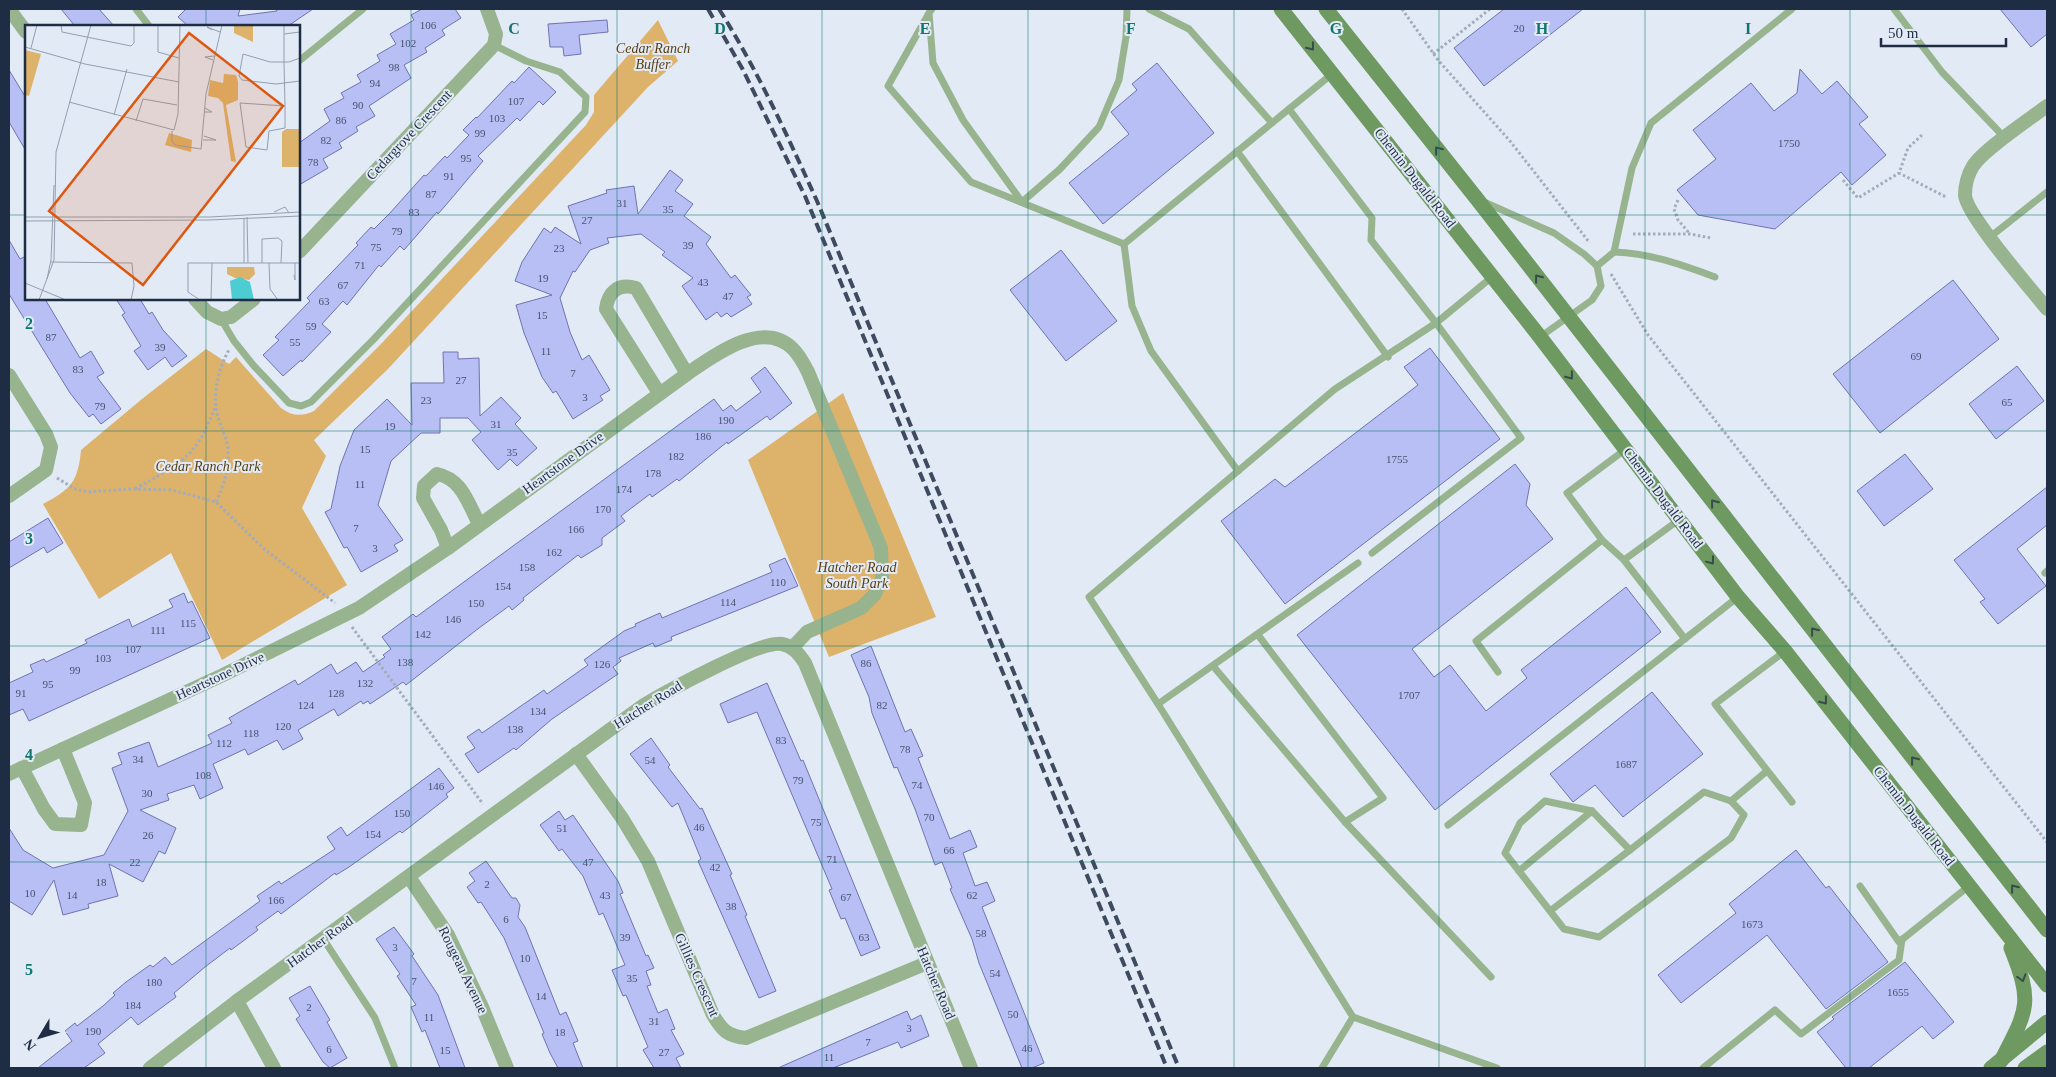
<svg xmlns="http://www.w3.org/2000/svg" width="2056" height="1077" font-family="'Times New Roman',serif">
<rect width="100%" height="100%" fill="#e2eaf6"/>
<g fill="#ddb26a">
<path d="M658 20 678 61 648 87 388 369 314 440 326 456 302 508 347 585 222 660 171 553 99 599 43 504C71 489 78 482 81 450L142 399 206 349 229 364 236 357 281 408C292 416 301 417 314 411L381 344 586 125 594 112V95Z"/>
<path d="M843 393 936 617 829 657 748 460Z"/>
</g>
<g fill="#b8bff4" stroke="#6e74b0">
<path d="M61 9H99L114 26H75Z"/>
<path d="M186 9H240L238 16 277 11 276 9H313L288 26H188L178 17Z"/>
<path d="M422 9H455L461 18 442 30 445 35 425 48 427 52 404 65 411 78 369 106 375 116 356 127 358 131 339 143 342 148 323 159 328 168 299 185V143L330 121 324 109 344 98 341 93 361 82 357 75 380 61 377 55 396 44 390 34 414 20 411 15Z"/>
<path d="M1504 9H1583L1484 86 1454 48Z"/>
<path d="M2000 9H2047V34L2031 47Z"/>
<path d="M607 20 608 32 579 35 581 54 564 56 563 47H550L548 24Z"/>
<path d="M1157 63 1214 133 1103 224 1069 183 1129 134 1111 112 1137 90 1132 84Z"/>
<path d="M529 67 556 92 543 105 539 101 520 121 517 118 478 156 483 161 451 199 438 214 437 212 404 250 400 246 381 267 379 265 347 305 343 301 322 324 331 332 302 362 301 360 283 376 263 355 279 340 275 337 310 301 307 298 358 245 356 243 371 227 374 229 390 213 424 175 426 176 445 156 447 158 469 135 463 130 476 117 477 118 512 81 514 83Z"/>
<path d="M1800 69 1822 94 1837 81 1868 117 1859 124 1886 155 1852 185 1841 172 1775 229 1698 215 1677 190 1716 159 1693 130 1751 83 1774 111 1797 93Z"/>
<path d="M9 70 26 98V151L9 122Z"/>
<path d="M670 170 683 180 675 191 693 204 684 216 711 237 706 244 731 278 735 275 751 295 747 297 752 304 731 317 727 313 721 317 717 312 706 320 682 286 693 278 662 255 665 252 641 234 607 238 609 243 590 250 575 272 573 271 560 298 570 332 582 360 589 355 610 390 600 396 603 400 573 419 556 391 553 393 542 377 524 333 516 305 552 295 515 281 522 262 544 228 551 233 555 227 581 244 568 206 607 193 606 190 634 186 638 214Z"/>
<path d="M9 240 20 259 26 256V299H45L80 358 91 351 104 373 97 377 121 409 101 424 93 414 89 417 70 393 9 294Z"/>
<path d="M1061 250 1117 321 1066 361 1010 290Z"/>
<path d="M1953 280 1999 339 1880 433 1833 374Z"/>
<path d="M116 299H140L149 314 152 312 163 330 187 356 172 367 165 357 148 370 134 351 141 346 122 315 125 313Z"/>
<path d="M1430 348 1500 439 1285 604 1221 521 1275 479 1285 487 1418 385 1404 367Z"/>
<path d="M443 352H458V359L479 358 480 416 501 397 521 418 515 424 537 448 517 466 510 459 498 470 472 440 481 432 468 418H440V433H421L391 461 378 505 403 540 394 545 398 551 361 572 347 547 344 548 325 512 331 509 340 466 354 430 387 399 412 425 411 383H444Z"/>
<path d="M2017 366 2044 401 1996 439 1969 404Z"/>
<path d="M765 367 792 403 770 420 767 416 728 444 727 442 679 481 677 479 652 497 650 494 621 516 625 521 602 538V545L581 558 578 555 523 598 524 600 512 610 509 606 479 628 406 685 403 682 370 704 368 701 363 704 361 701 338 716 334 709 298 730 303 739 283 750 277 740 248 755 245 749 213 764 223 788 200 799 194 785 167 794 169 800 140 810 176 828 165 854 159 851 143 882 109 864 118 896 88 904 89 908 63 915 54 880 32 915 9 901V828L23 850 53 868 104 855 128 811 112 768 122 764 118 753 149 742 158 767 212 743 208 735 232 723 229 718 295 680 298 685 331 664 337 674 356 662 363 672 385 657 383 655 391 649 382 637 413 614 416 617 714 399 723 411 731 405 736 411 761 392 751 378Z"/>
<path d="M1905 454 1933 489 1884 526 1857 491Z"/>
<path d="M1515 464 1530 484 1526 505 1553 539 1412 649 1434 677 1450 665 1486 711 1527 678 1521 670 1626 587 1661 632 1435 810 1297 635Z"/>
<path d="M2047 487V525L2017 549 2046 586 1998 624 1980 602 1985 599 1954 560Z"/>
<path d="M48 518 63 543 47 553 44 547 9 568V542Z"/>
<path d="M785 558 798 586 671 637 672 640 655 647 653 643 619 658 621 661 613 667 618 674 552 719 516 750 514 748 478 773 465 754 475 748 467 737 479 729 482 733 544 690 547 694 588 665 584 660 624 631 636 626 635 624 660 613 662 618 772 572 769 565Z"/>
<path d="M184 593 188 603 192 601 210 638 29 721 23 709 9 715V683L33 672 30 665 44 659 46 662 87 643 85 640 129 619 132 627 173 607 169 600Z"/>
<path d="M871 646 905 732 911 729 923 756 918 758 950 839 970 830 977 847 963 853 975 886 987 882 995 901 982 907 1044 1063 1032 1068H1022L979 963 972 939 950 889 952 888 942 862 935 865 915 809 897 767 894 768 872 713 869 697 851 655Z"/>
<path d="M767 683 801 761 803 760 880 948 861 956 845 918 841 919 829 890 832 889 757 712 728 723 720 704Z"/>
<path d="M1652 692 1703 754 1623 817 1595 785 1573 802 1550 774Z"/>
<path d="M651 738 670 765 668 767 700 809 702 808 732 874 730 875 747 915 745 916 776 991 759 998 698 861 701 859 678 803 672 807 630 754Z"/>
<path d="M439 768 454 788 446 794 448 797 402 833 400 831 349 867 336 875 335 873 281 914 278 911 256 927 258 930 231 950 230 948 205 967 174 993 176 997 138 1025 131 1017 98 1044 105 1053 84 1068H38L72 1041 65 1031 75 1023 77 1026 103 1006 115 995 113 993 126 982 150 965 153 967 165 957 172 965 260 901 257 896 279 881 281 884 335 849 327 837 341 827 347 836Z"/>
<path d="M559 811 565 820 573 815 618 881 623 893 620 894 646 956 648 955 654 968 646 971 651 985 647 986 658 1013 667 1009 675 1029 671 1030 684 1054 676 1058 681 1068H654L643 1050 648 1047 626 995 623 996 612 970 625 965 603 913 599 915 583 876 562 849 559 851 540 825Z"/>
<path d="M1796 850 1826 888 1829 886 1888 962 1826 1009 1767 935 1681 1003 1658 975 1736 913 1729 904Z"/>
<path d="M486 861 512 898H516L520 905 518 917 525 927 560 1015 566 1012 578 1041 573 1043 583 1068H558L550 1053 542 1034 544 1033 504 938 481 902 478 903 467 887 475 881 469 873Z"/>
<path d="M394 927 414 954 412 956 438 995 465 1068H440L425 1030 422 1032 411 1007 416 1005 397 976 400 974 376 939Z"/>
<path d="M1905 962 1954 1022 1933 1039 1922 1026 1869 1068H1846L1817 1032 1834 1019 1832 1017Z"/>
<path d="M310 986 330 1020 327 1022 347 1058 330 1068 323 1062 296 1019 300 1016 289 998Z"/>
<path d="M907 1011 911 1020 921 1015 929 1036 901 1048 898 1042 833 1068H778Z"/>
</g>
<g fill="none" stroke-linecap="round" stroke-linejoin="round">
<g stroke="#a2acbc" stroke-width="3" stroke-dasharray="2.5 2.5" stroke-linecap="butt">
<path d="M1402 9 1438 60 1510 141 1589 242"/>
<path d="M1433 54 1490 9"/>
<path d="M1922 135 1908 148 1899 173 1946 197"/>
<path d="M1843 180 1858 198 1899 173"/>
<path d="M1678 200 1674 209 1678 220 1690 234"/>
<path d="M1633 234H1690L1711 238"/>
<path d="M1611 274 1648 335 2047 842"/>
<path d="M57 478 75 489 88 492 129 489 172 490 216 502 263 548 335 603"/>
<path d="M135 489C180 463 196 459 215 407"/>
<path d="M216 502C224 485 229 469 228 450 227 437 220 426 217 413 212 394 219 367 229 350"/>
<path d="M352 627 483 804"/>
</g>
<g stroke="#97b48e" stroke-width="7">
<path d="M136 9 149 26"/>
<path d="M932 9 929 13 933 63 963 120 1022 202 1060 169 1099 127 1119 80 1126 37 1127 9"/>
<path d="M1149 9 1189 29 1272 123"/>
<path d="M1894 9 1942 72 2005 138"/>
<path d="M929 13 888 86 971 182 1124 244"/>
<path d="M299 61 363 9"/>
<path d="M1332 74 1289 109 1372 218 1371 240 1436 323 1492 277"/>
<path d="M1237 151 1388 357"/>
<path d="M1484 202 1554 233 1584 254 1597 266 1601 286 1592 300 1540 337"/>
<path d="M1990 237 2047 192"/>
<path d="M1614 252C1650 253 1682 265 1715 277"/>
<path d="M1597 266 1614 252 1632 168 1651 123 1792 9"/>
<path d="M221 319 234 341 254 366 289 403 301 406 311 402 373 340 585 112 586 97 560 72 526 61 494 45"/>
<path d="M1238 471 1151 351 1132 306 1124 244 1289 109"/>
<path d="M1680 519 1624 560 1685 639"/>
<path d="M1602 540 1624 560"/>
<path d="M1358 563 1158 704 1089 597 1335 389 1436 323 1521 438 1372 553"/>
<path d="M2045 573 2047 571"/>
<path d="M1258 635 1383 798 1345 822 1491 977"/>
<path d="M1785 651 1715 704 1792 802"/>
<path d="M1213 666 1345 822"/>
<path d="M1498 672 1476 641 1602 540 1567 493 1626 449"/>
<path d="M1158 704 1353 1017 1322 1068"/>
<path d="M1448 825 1738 597"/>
<path d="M1630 850 1704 792 1731 801"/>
<path d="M1519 871 1592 811"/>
<path d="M1860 886 1899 942 1969 886"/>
<path d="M1550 911 1630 850 1592 811 1545 801 1520 823 1505 853 1564 929 1599 937 1731 838 1744 815 1731 801 1767 771"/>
<path d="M324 940 375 1018 395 1068"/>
<path d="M1353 1017 1497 1068"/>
<path d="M1703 1068 1775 1010 1801 1034 1899 960 1902 939"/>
</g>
<g stroke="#97b48e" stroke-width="14">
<path d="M9 9 26 32"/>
<path d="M2047 106C2030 119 1984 149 1973 166 1968 174 1965 186 1965 195 1966 215 2032 290 2047 309"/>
<path d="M299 252 494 45 496 34 487 9"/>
<path d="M195 299 207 312 221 319 231 317 254 299"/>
<path d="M9 375 46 434 51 447 46 470 9 496"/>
<path d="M659 393 606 309C608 292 618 283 636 288L687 374"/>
<path d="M448 548 441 530 423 498 424 486 437 474C462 479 468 503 479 524"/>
<path d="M576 754 622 818 648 861 713 1015C722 1030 727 1036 746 1038L927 963"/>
<path d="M22 768 44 809 55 824 81 825 85 803 63 749"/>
<path d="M9 774 223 675 359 608 448 548 687 374C713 356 763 318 793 349 799 355 804 364 808 372L881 548 882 578 875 594 861 608 807 632 792 648"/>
<path d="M409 877 448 935 482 1007 507 1068"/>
<path d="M237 1001 274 1068"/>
<path d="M150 1068 237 1001 644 705C666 692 760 640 782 644 793 646 799 654 805 663L971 1068"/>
</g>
<g stroke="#6e9961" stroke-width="15">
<path d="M1281 9 1540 337 1738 597 1785 651 2047 985"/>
<path d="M1326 9 1477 199 2047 930"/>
<path d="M2001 1061C2028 1009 2033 1003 2011 948"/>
<path d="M1991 1068 2047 1022"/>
<path d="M2025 1068 2047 1052"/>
<path d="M2045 1068H2047"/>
</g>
<g stroke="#3d4a5f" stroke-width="4" stroke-dasharray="10 5" stroke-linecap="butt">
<path d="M708 9 742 68 805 196 1167 1068"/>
<path d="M719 9C758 71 787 135 817 201L1179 1068"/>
</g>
</g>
<defs><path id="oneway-chevron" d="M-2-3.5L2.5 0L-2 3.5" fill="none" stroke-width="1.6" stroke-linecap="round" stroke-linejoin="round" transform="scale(1.25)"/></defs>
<g stroke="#374d4d">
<use href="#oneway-chevron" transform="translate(1311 47) rotate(52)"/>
<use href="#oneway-chevron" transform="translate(1438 150) rotate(-129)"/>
<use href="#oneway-chevron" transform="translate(1538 278) rotate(-128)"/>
<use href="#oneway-chevron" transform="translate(1570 376) rotate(52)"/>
<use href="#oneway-chevron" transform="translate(1714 503) rotate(-128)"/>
<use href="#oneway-chevron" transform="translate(1711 561) rotate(53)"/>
<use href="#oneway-chevron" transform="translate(1814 631) rotate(-128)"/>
<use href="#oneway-chevron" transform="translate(1824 701) rotate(52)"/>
<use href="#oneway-chevron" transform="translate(1914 760) rotate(-128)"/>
<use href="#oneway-chevron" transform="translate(2014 888) rotate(-128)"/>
<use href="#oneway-chevron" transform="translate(2022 978) rotate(74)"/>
</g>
<path fill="none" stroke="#0f766e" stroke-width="1" stroke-opacity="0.55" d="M206 9V26M411 9V1068M617 9V1068M822 9V1068M1028 9V1068M1234 9V1068M1439 9V1068M1645 9V1068M1850 9V1068M9 215H26M299 215H2047M206 299V1068M9 431H2047M9 646H2047M9 862H2047"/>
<g text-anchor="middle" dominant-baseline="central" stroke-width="4" stroke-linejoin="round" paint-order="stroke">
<g font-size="11" fill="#455270">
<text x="428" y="25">106</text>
<text x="1519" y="28">20</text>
<text x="408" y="43">102</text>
<text x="394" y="67">98</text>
<text x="375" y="83">94</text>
<text x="516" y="101">107</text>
<text x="358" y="105">90</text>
<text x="497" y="118">103</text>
<text x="341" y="120">86</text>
<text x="480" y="133">99</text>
<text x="326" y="140">82</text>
<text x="1789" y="143">1750</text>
<text x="466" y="158">95</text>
<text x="313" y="162">78</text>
<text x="449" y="176">91</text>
<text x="431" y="194">87</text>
<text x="622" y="203">31</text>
<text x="668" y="209">35</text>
<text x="414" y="212">83</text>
<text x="587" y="220">27</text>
<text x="397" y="231">79</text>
<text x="688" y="245">39</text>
<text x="376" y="247">75</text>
<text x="559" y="248">23</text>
<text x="360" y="265">71</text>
<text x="543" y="278">19</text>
<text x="703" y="282">43</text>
<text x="343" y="285">67</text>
<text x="728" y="296">47</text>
<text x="324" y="301">63</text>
<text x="542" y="315">15</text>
<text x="311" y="326">59</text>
<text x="51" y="337">87</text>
<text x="295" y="342">55</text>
<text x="160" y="347">39</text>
<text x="546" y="351">11</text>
<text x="1916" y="356">69</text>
<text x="78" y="369">83</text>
<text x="573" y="373">7</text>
<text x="461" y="380">27</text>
<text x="585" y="397">3</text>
<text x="426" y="400">23</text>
<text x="2007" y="402">65</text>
<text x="100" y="406">79</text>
<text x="726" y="420">190</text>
<text x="496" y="424">31</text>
<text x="390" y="426">19</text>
<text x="703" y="436">186</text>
<text x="365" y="449">15</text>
<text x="512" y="452">35</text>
<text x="676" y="456">182</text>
<text x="1397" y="459">1755</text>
<text x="653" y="473">178</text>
<text x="360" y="484">11</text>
<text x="624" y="489">174</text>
<text x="603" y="509">170</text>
<text x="356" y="528">7</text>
<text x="576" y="529">166</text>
<text x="375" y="548">3</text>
<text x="554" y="552">162</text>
<text x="527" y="567">158</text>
<text x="778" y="582">110</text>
<text x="503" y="586">154</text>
<text x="728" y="602">114</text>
<text x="476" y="603">150</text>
<text x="453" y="619">146</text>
<text x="188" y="623">115</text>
<text x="158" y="630">111</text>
<text x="423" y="634">142</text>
<text x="133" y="649">107</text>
<text x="103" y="658">103</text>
<text x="405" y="662">138</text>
<text x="866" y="663">86</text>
<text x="602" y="664">126</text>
<text x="75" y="670">99</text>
<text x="365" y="683">132</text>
<text x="48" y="684">95</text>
<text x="21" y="693">91</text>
<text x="336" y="693">128</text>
<text x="1409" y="695">1707</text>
<text x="306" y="705">124</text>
<text x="882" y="705">82</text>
<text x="538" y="711">134</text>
<text x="283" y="726">120</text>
<text x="515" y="729">138</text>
<text x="251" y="733">118</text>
<text x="781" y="740">83</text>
<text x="224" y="743">112</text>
<text x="905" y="749">78</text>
<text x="138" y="759">34</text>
<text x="650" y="760">54</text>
<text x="1626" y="764">1687</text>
<text x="203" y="775">108</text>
<text x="798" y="780">79</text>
<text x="917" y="785">74</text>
<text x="436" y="786">146</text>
<text x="147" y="793">30</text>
<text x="402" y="813">150</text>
<text x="929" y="817">70</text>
<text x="816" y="822">75</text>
<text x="699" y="827">46</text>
<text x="562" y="828">51</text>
<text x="373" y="834">154</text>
<text x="148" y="835">26</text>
<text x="949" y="850">66</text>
<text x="832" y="859">71</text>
<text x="135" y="862">22</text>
<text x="588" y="862">47</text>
<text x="715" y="867">42</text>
<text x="101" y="882">18</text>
<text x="487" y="884">2</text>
<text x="30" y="893">10</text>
<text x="72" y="895">14</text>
<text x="605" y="895">43</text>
<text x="972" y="895">62</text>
<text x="846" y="897">67</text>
<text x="276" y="900">166</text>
<text x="731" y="906">38</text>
<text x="506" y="919">6</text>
<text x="1752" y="924">1673</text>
<text x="981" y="933">58</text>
<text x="625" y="937">39</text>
<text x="864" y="937">63</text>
<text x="395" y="947">3</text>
<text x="525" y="958">10</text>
<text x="995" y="973">54</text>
<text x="632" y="978">35</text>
<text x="414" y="981">7</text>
<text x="154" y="982">180</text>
<text x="1898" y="992">1655</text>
<text x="541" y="996">14</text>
<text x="133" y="1005">184</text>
<text x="309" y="1007">2</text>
<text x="1013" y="1014">50</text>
<text x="429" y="1017">11</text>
<text x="654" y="1021">31</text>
<text x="909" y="1028">3</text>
<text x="93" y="1031">190</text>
<text x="560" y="1032">18</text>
<text x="868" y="1042">7</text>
<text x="1027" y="1048">46</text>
<text x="329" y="1049">6</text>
<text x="445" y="1050">15</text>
<text x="664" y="1052">27</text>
<text x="829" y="1057">11</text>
</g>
<g font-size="14" font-style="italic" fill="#563e12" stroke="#e2eaf6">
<text x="653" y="48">Cedar Ranch<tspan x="653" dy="16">Buffer</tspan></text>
<text x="208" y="466">Cedar Ranch Park</text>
<text x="857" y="567">Hatcher Road<tspan x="857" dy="16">South Park</tspan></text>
</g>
<g font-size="14" fill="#1f2d44" stroke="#e2eaf6">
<text transform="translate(409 135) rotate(-47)">Cedargrove Crescent</text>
<text transform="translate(1415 178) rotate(52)">Chemin Dugald Road</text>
<text transform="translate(563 463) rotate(-36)">Heartstone Drive</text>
<text transform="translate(1663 498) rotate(53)">Chemin Dugald Road</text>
<text transform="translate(220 676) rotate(-25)">Heartstone Drive</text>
<text transform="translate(648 705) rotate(-32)">Hatcher Road</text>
<text transform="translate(1914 816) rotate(52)">Chemin Dugald Road</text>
<text transform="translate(320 942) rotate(-36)">Hatcher Road</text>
<text transform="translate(463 970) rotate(64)">Rougeau Avenue</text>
<text transform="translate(697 975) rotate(66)">Gillies Crescent</text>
<text transform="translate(936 983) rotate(67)">Hatcher Road</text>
</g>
</g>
<g transform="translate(25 25)">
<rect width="275" height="275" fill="#e2eaf6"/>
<path d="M209 0H228V17L209 8ZM0 25 16 29 4 71 0 70ZM199 49 211 50 213 57V75L201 80 211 137 206 136 198 78 193 73 183 71 185 55 198 58ZM261 104H275V142H257V107ZM144 108 167 115 166 127 140 120ZM202 242H229L230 249 224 255 210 253 202 249Z" fill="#ddb26a"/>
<path d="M215 252 225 257 229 275 207 274 205 256Z" fill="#4ccdd2"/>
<path fill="none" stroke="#949eaf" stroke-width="1" d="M36 0 37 7 106 21 109 18V0M133 0V27L154 33M259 0V37L260 81V103L244 106 242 125 221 122 215 78 260 81M187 5 182 2 195 7M259 9 275 7M0 22 60 39 154 57M6 23 12 0M275 33 264 37H245L218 29 214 51 217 55 251 59 275 56M188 35 180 32 189 31M44 77 149 105 153 89 155 0M179 87H187L180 83M89 90 102 44M111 96 118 74 152 80M147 106V116L150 120 176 124 181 69 197 0M178 115H191L179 111M249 187 260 182 264 188M0 192H185L275 187M222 192 223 238M0 196 184 195 275 191M26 237 107 238 109 261 106 275M219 238V194M237 238V214L253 213 257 216 256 238M244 238 245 264 253 275M269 250 270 255V238M22 254 26 235 29 160M0 258 41 275M14 275 29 235 31 127 66 0M175 275 163 267V238H275M186 275 187 238"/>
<path fill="#de570f" fill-opacity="0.15" stroke="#de570f" stroke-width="2.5" d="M164 8 258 81 118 260 24 186Z"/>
<rect width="275" height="275" fill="none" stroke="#1f2d44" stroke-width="2.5"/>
</g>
<g font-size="16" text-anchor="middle" font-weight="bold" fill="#0f766e" stroke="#e2eaf6" stroke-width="4" stroke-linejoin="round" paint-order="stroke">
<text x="514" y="34">C</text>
<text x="720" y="34">D</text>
<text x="925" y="34">E</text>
<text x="1131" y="34">F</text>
<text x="1336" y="34">G</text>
<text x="1542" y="34">H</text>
<text x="1748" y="34">I</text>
<text x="29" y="329">2</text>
<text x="29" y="544">3</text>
<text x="29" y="760">4</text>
<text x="29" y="975">5</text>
</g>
<rect width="2056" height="1077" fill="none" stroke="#1f2d44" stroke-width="20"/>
<g transform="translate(40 1037) rotate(232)" stroke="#e2eaf6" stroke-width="4" paint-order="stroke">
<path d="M0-4L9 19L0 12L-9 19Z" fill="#1f2d44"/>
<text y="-8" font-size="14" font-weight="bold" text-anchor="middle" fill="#1f2d44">N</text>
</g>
<path d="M1881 38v8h125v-8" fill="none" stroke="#1f2d44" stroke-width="2.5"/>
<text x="1888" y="38" font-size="15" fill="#1f2d44" stroke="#e2eaf6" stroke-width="4" paint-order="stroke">50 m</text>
</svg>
